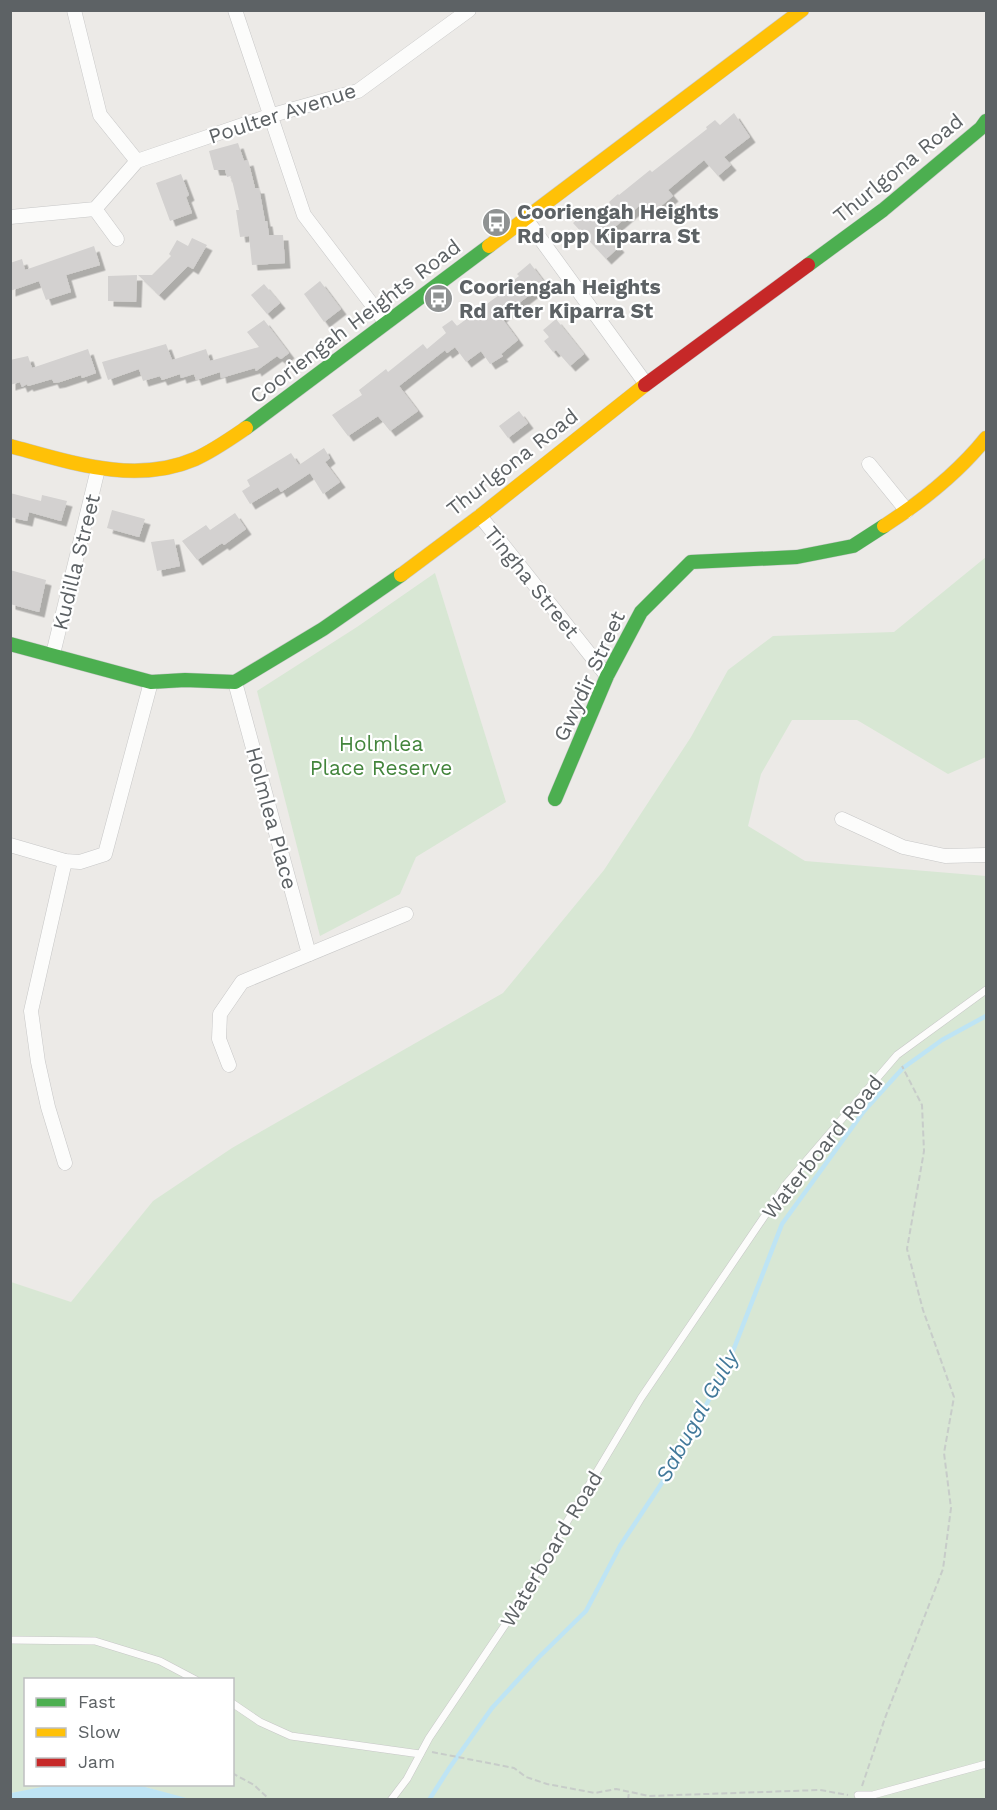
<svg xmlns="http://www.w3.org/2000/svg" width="997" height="1810" font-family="'Work Sans',sans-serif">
<defs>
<filter id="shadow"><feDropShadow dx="5.5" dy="5.5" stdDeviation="0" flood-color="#0004"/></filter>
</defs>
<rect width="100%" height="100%" fill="#eceae7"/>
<g fill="#d8e7d4">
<path d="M986 557V757L948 774 857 720H792L761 774 748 826 805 861 986 876V1799L190 1800 138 1785 232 1784V1680H26V1784L57 1785 11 1793V1282L71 1302 153 1201 232 1148 503 993 604 870 691 737 728 670 773 636 894 632Z"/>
<path d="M435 573 506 802 416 857 400 894 320 936 257 691 357 627Z"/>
</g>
<path fill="#bee4f4" d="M57 1784 138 1785 190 1799H11V1793Z"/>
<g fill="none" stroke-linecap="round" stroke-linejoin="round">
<path stroke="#bee4f4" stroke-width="4.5" d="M429 1800 450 1767 492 1708 539 1657 586 1611 620 1546 675 1463 728 1364 782 1224 864 1111 903 1068 942 1040 986 1016"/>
</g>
<g fill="#d3d1d0" filter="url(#shadow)">
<path d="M734 113 750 137 724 157 731 165 718 176 704 160 668 190 673 196 650 215 640 205 607 234 619 247 606 259 573 223 586 211 596 222 613 208 609 202 618 194 619 195 650 170 652 172 707 129 706 127 715 120 720 125Z"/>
<path d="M238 143 244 161 248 160 255 188H259L265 221H267L269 235H283L285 263 252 265 249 236 240 237 236 210H239L231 176 227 177 225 170H214L209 151Z"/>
<path d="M181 174 189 195 186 197 192 213 170 221 156 183Z"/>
<path d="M192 238 207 245 193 269 188 266 159 295 138 275H152L171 256 169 254 177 240 188 246Z"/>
<path d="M94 246 100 265 66 275 71 292 46 300 39 281 10 291V263L22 259 25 270Z"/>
<path d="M530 263 545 283 501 317 518 340 501 354 503 356 490 364 481 351 466 362 455 347 447 353 445 350 399 386 418 411 390 431 378 416 348 436 332 415 362 395 359 390 386 369 388 372 423 344 427 349 446 333 442 327 452 320 457 326 499 295 497 293 519 276 517 274Z"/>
<path d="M137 275 136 302 108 301V276Z"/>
<path d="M320 281 341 309 324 322 304 294Z"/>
<path d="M264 284 280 303 267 314 251 295Z"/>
<path d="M556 319 584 354 570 366 556 350 553 352 544 341 549 337 543 330Z"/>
<path d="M264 320 289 353 281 359 277 356 256 371 255 368 221 378 220 372 196 380 194 374 181 378 180 374 162 380 160 376 143 381 139 369 108 380 102 362 166 344 172 360 206 349 210 361 259 347 247 332Z"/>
<path d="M88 349 96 373 82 378 81 375 60 382 54 383 52 379 28 386 27 384 22 387 20 382 10 385V360L28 356 32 368Z"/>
<path d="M519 411 528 423 508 438 499 426Z"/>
<path d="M324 448 330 458 325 462 340 482 323 494 310 473 281 492 278 487 250 504 242 491 250 486 247 480 291 453 299 465Z"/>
<path d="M10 493 41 501 42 495 67 501 61 521 29 512 27 521 10 517Z"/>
<path d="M112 510 145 519 139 537 107 528Z"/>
<path d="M235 513 246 529 224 545 222 543 197 560 182 541 206 525 210 530Z"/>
<path d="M174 539 180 566 157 571 151 542Z"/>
<path d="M10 570 46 580 39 612 10 604Z"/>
</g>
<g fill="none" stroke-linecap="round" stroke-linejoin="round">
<defs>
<g id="lane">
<path d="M10 1640 95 1641 160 1661 196 1680"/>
<path d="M232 1703 260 1722 291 1736 420 1754"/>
<path d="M391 1800 407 1779 429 1738 507 1622 641 1398 787 1183 897 1055 986 990"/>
<path d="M860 1800 858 1795H873L986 1764"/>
</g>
<g id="street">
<path d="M74 10 100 115 137 161"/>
<path d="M235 10 304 215 386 323"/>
<path d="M95 209 117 239"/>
<path d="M10 217 95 209 137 161 269 116 358 91 469 10"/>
<path d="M526 219 646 384"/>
<path d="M869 464 907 511"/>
<path d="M480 516 607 676"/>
<path d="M53 654 98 469"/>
<path d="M235 682 309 954"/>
<path d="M842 819 903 847 945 856 986 855"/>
<path d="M10 845 65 861 80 862 105 854 151 682"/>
<path d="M65 861 31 1011 38 1062 48 1107 65 1163"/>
<path d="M229 1065 219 1039 220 1014 242 982 406 914"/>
</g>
<g id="fast">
<path d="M808 265 883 210 981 128 986 121"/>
<path d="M246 428 489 246"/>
<path d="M10 644 151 682 185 680 235 682 323 629 401 575"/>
<path d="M555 799 607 676 641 612 691 562 797 557 853 546 884 526"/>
</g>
<g id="slow">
<path d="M489 246 802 10"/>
<path d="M10 446C70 462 135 485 195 459 213 451 230 439 246 428"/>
<path d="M884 526C921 502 958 473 986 438"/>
<path d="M401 575 480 516 645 385"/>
</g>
<path id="jam" d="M645 385 808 265"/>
</defs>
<use href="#lane" stroke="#c7c7c7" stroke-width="8"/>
<use href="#street" stroke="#c7c7c7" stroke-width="15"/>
<use href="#fast" stroke="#c6c7c7" stroke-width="15"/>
<use href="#slow" stroke="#c6c7c7" stroke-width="15"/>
<use href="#jam" stroke="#c6c7c7" stroke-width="15"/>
<g stroke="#c7ccc9" stroke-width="2" stroke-dasharray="6 3" stroke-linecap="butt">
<path d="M432 1752 514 1768 526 1777 547 1784 595 1793 616 1789 649 1796 820 1790 848 1795"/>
<path d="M232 1773 254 1785 270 1800"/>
<path d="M862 1786 885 1718 943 1569 951 1508 944 1453 954 1397 923 1310 907 1249 924 1151 922 1105 902 1066"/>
<path d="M628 1800 629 1792"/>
</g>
<use href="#lane" stroke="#fcfcfb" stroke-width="7"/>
<use href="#street" stroke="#fcfcfb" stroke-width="14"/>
<use href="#fast" stroke="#4caf50" stroke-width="14"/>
<use href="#slow" stroke="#ffc107" stroke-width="14"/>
<use href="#jam" stroke="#c62828" stroke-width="14"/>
</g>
<defs>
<symbol id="bus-disc" viewBox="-11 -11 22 22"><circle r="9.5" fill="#8f9292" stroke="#fff"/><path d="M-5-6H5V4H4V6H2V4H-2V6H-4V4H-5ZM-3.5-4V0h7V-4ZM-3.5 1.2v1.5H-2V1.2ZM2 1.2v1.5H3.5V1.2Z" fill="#fff"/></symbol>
</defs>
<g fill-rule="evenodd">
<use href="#bus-disc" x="480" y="206" width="33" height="33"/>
<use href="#bus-disc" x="422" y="282" width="33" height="33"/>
</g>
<g text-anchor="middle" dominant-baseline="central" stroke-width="4.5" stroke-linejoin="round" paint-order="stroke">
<g font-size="21" fill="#5d6265" stroke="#fff">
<text transform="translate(282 113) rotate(-18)">Poulter Avenue</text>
<text transform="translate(898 168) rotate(-39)">Thurlgona Road</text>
<text transform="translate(355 321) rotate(-37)">Cooriengah Heights Road</text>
<text transform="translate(512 462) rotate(-38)">Thurlgona Road</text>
<text transform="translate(76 562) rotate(-76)">Kudilla Street</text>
<text transform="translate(532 582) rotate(51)">Tingha Street</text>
<text transform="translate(589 676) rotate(-65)">Gwydir Street</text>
<text transform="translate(272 818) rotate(75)">Holmlea Place</text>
<text transform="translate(822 1147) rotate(-51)">Waterboard Road</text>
<text transform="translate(551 1549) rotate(-59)">Waterboard Road</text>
</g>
<g font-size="21" font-weight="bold" fill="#5d6265" stroke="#fff" text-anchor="start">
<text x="517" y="211">Cooriengah Heights<tspan x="517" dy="24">Rd opp Kiparra St</tspan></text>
<text x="459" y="286">Cooriengah Heights<tspan x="459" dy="24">Rd after Kiparra St</tspan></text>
</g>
<g font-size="21" fill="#43853c" stroke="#fff">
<text x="381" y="743">Holmlea<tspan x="381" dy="24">Place Reserve</tspan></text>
</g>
<g font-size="22" font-style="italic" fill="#42799a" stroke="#fff">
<text transform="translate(697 1416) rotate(-61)">Sabugal Gully</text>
</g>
</g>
<rect width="997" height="1810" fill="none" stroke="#5d6265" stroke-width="24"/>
<rect x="24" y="1678" width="210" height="108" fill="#ffffff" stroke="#bec0c1" stroke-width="1.5"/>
<rect x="36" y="1698" width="30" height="9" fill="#4caf50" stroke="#bec0c1" stroke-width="1.5"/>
<text x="78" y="1708" font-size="18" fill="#5d6265">Fast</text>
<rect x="36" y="1728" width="30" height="9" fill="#ffc107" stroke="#bec0c1" stroke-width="1.5"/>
<text x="78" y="1738" font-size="18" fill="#5d6265">Slow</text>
<rect x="36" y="1758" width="30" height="9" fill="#c62828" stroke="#bec0c1" stroke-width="1.5"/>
<text x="78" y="1768" font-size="18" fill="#5d6265">Jam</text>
</svg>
